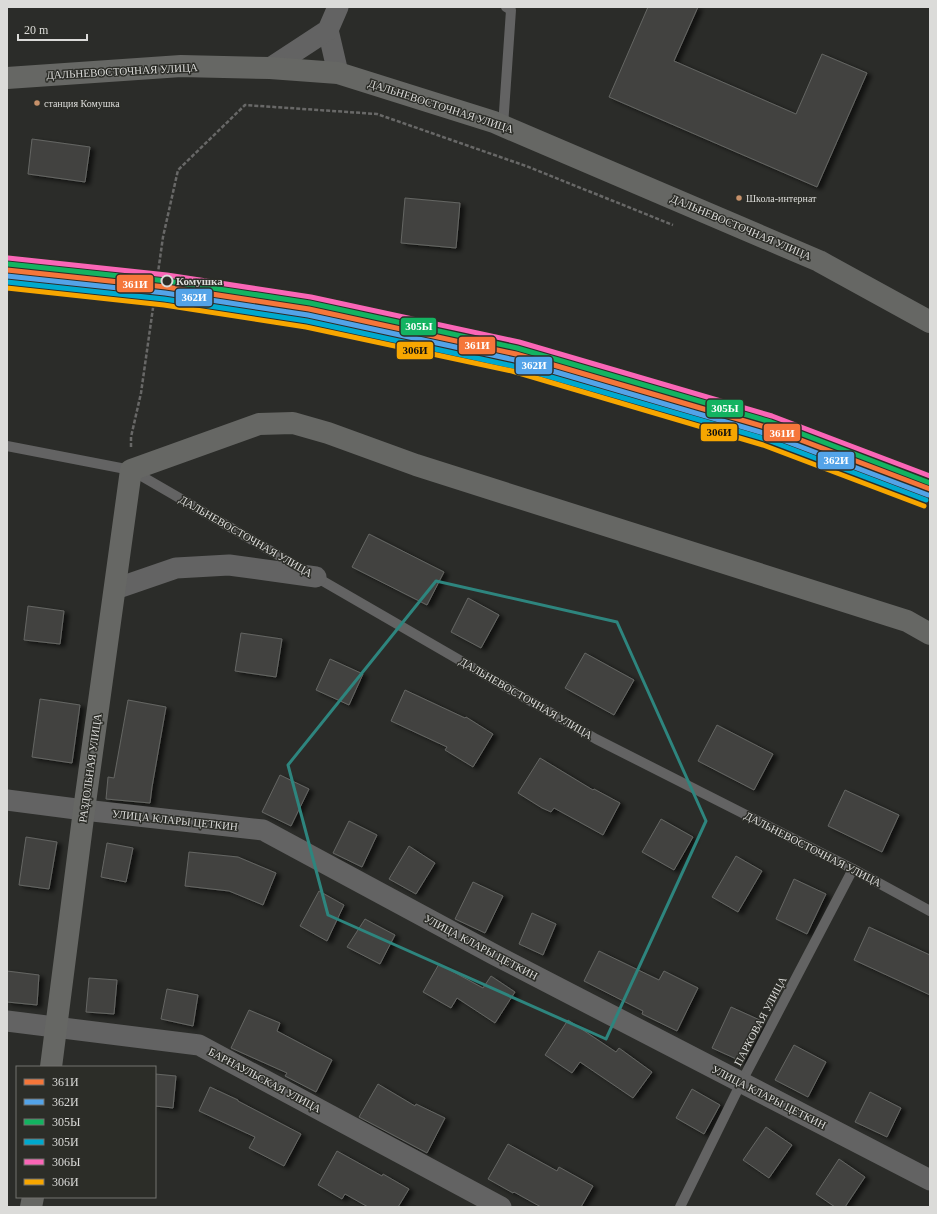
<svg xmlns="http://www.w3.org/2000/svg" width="937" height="1214" font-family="Georgia,serif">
<defs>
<filter id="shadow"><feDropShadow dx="4.5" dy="2.5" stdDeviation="2" flood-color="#0009"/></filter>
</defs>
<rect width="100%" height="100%" fill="#2b2c29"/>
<g fill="#424341" stroke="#656663" filter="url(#shadow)">
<path d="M648 7H698L674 61 796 114 822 54 867 73 817 187 609 97Z"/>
<path d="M32 139 90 147 85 182 28 174Z"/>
<path d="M405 198 460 203 456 248 401 243Z"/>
<path d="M369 534 444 572 427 605 352 567Z"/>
<path d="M468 598 499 615 481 648 451 632Z"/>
<path d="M28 606 64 611 60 644 24 640Z"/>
<path d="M241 633 282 639 276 677 235 671Z"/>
<path d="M585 653 634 680 614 715 565 688Z"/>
<path d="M330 659 363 674 349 705 316 690Z"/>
<path d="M405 690 465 718 466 717 493 734 473 767 445 750 447 747 391 721Z"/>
<path d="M40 699 80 705 72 763 32 757Z"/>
<path d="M128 700 166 707 152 787 150 803 106 799 108 777 114 778Z"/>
<path d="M717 725 773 754 754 790 698 761Z"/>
<path d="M540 758 593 790 594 789 620 803 603 835 554 808 551 812 542 808 518 793Z"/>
<path d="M280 775 309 789 291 826 262 812Z"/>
<path d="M845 790 899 815 882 852 828 826Z"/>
<path d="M661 819 693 837 674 870 642 852Z"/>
<path d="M349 821 377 835 362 867 333 853Z"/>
<path d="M26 837 57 842 49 889 19 885Z"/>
<path d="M107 843 133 848 126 882 101 877Z"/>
<path d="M409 846 435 863 416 894 389 879Z"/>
<path d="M189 852 238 857 276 873 263 905 229 891 185 886Z"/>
<path d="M736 856 762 871 738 912 712 897Z"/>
<path d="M794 879 826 894 807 934 776 919Z"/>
<path d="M473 882 503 896 485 933 455 919Z"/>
<path d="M319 891 344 905 327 941 300 926Z"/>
<path d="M532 913 556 924 543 955 519 944Z"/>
<path d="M365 919 395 935 380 964 347 947Z"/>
<path d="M869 927 930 955V995L854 960Z"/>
<path d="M599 951 659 980 664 971 698 988 677 1031 642 1014 643 1011 584 981Z"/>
<path d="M439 964 483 988 491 976 515 992 495 1023 457 998 451 1008 423 992Z"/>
<path d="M7 971 39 975 37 1005 7 1002Z"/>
<path d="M89 978 117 980 114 1014 86 1012Z"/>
<path d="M167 989 198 995 193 1026 161 1019Z"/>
<path d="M731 1007 762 1021 743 1062 712 1048Z"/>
<path d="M249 1010 280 1023 277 1031 332 1060 316 1092 285 1076 287 1073 231 1048Z"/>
<path d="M568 1020 616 1052 619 1048 652 1072 633 1098 580 1062 572 1073 545 1055Z"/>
<path d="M794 1045 826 1062 808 1097 775 1080Z"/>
<path d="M155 1074 176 1076 173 1108 155 1106Z"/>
<path d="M378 1084 415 1106 416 1104 445 1118 427 1153 359 1117Z"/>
<path d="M210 1087 238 1100V1101L301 1134 284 1166 249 1148 255 1137 199 1111Z"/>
<path d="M692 1089 720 1105 704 1134 676 1118Z"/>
<path d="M870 1092 901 1108 887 1137 855 1122Z"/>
<path d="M766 1127 792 1145 769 1178 743 1160Z"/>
<path d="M508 1144 557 1171 559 1167 593 1186 581 1207H541L514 1192 513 1193 488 1179Z"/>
<path d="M337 1151 382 1176 383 1174 409 1189 398 1207H368L345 1194 342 1199 318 1185Z"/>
<path d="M839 1159 865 1177 845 1207H835L816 1194Z"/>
</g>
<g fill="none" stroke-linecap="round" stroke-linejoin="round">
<path stroke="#686867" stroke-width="2.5" stroke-dasharray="4 2" stroke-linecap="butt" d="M131 447V437L141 393 163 237 178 170 245 105 377 114 526 166 673 225"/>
<g stroke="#636363" stroke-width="10">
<path d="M503 126 511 10 506 7"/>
<path d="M7 446 131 470 596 739 853 869 930 911"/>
<path d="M680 1207 741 1083 853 869"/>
</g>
<g stroke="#636363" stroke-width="21">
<path d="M328 30 338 73"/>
<path d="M270 68 328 30 338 7"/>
<path d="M115 589 176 568 229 565 316 577"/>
<path d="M7 800 84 810 263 830 495 955 930 1180"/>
<path d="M7 1021 199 1045 501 1207"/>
</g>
<g stroke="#666764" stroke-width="22">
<path d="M7 78 181 66 270 68 338 73 494 122 503 126 819 261 930 322"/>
<path d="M51 1067 84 810 131 470 259 424 293 423 328 433 416 465 907 621 930 634"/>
<path d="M31 1207 33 1197"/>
</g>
<defs>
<path id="rail-1" d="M7 270 166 287 309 309 516 354 769 428 930 489"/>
<path id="rail-2" d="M7 276 165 293 308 315 515 360 767 434 928 495"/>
<path id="rail-3" d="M8 264 167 281 310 303 517 348 771 422 930 483"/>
<path id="rail-4" d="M7 282 164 299 307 321 513 366 765 439 926 500"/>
<path id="rail-5" d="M8 258 167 275 311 297 519 342 772 416 930 476"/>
<path id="rail-6" d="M7 288 164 305 306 327 512 371 763 445 924 506"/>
</defs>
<use href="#rail-1" stroke="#2c2d28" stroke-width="8"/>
<use href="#rail-2" stroke="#2c2d28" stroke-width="8"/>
<use href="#rail-3" stroke="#2c2d28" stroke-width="8"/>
<use href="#rail-4" stroke="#2c2d28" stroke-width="8"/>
<use href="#rail-5" stroke="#2c2d28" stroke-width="8"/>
<use href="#rail-6" stroke="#2c2d28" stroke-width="8"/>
<use href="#rail-1" stroke="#f5763a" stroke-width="5"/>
<use href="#rail-2" stroke="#53a3e8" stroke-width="5"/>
<use href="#rail-3" stroke="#13b361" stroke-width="5"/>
<use href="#rail-4" stroke="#00a9ce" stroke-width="5"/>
<use href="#rail-5" stroke="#fa66b7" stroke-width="5"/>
<use href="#rail-6" stroke="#f7a600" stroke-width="5"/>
</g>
<path fill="none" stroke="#2e857e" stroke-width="3" stroke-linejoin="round" d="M436 581 617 622 706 821 606 1039 328 915 288 765Z"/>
<g fill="#c7916a" stroke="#2c2d28" stroke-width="1.5">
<circle cx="37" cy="103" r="3.5"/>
<circle cx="739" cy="198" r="3.5"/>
</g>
<circle fill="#2c2d28" stroke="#dbdbd9" stroke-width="2" cx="167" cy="281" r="5.5"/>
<g text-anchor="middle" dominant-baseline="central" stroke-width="3" stroke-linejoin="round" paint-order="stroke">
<g font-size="10" fill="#dbdbd9" stroke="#2c2d28" text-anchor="start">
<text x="44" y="103">станция Комушка</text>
<text x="746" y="198">Школа-интернат</text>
</g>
<g font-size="11" fill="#dbdbd9" stroke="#2c2d28">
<text transform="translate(122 71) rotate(-3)">ДАЛЬНЕВОСТОЧНАЯ УЛИЦА</text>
<text transform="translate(441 106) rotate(18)">ДАЛЬНЕВОСТОЧНАЯ УЛИЦА</text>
<text transform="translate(741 227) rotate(23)">ДАЛЬНЕВОСТОЧНАЯ УЛИЦА</text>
<text transform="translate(246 536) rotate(30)">ДАЛЬНЕВОСТОЧНАЯ УЛИЦА</text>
<text transform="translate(526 698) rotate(30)">ДАЛЬНЕВОСТОЧНАЯ УЛИЦА</text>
<text transform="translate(90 768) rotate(-82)">РАЗДОЛЬНАЯ УЛИЦА</text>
<text transform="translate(175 820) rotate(6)">УЛИЦА КЛАРЫ ЦЕТКИН</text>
<text transform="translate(813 849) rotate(27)">ДАЛЬНЕВОСТОЧНАЯ УЛИЦА</text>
<text transform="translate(481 947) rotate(28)">УЛИЦА КЛАРЫ ЦЕТКИН</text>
<text transform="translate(760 1021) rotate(-62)">ПАРКОВАЯ УЛИЦА</text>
<text transform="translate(265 1080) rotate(28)">БАРНАУЛЬСКАЯ УЛИЦА</text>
<text transform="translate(769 1097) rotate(27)">УЛИЦА КЛАРЫ ЦЕТКИН</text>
</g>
<g font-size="11" font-weight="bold" fill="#dbdbd9" stroke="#2c2d28" text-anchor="start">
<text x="176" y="281">Комушка</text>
</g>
</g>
<g stroke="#2c2d28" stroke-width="1.5">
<rect x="116" y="274" width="38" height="19" rx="4" fill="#f5763a"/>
<rect x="175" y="288" width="38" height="19" rx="4" fill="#53a3e8"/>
<rect x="400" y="317" width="37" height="19" rx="4" fill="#13b361"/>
<rect x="458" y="336" width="38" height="19" rx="4" fill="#f5763a"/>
<rect x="396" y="341" width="38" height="19" rx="4" fill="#f7a600"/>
<rect x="515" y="356" width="38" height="19" rx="4" fill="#53a3e8"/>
<rect x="706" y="399" width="38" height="19" rx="4" fill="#13b361"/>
<rect x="700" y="423" width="38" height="19" rx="4" fill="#f7a600"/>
<rect x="763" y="423" width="38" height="19" rx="4" fill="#f5763a"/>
<rect x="817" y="451" width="38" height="19" rx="4" fill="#53a3e8"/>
</g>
<g font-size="11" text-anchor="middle" font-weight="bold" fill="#fff">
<text x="135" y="288">361И</text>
<text x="194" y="301">362И</text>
<text x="419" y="330">305Ы</text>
<text x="477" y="349">361И</text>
<text x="534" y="369">362И</text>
<text x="725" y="412">305Ы</text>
<text x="782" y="437">361И</text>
<text x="836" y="464">362И</text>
</g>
<g font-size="11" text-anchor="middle" font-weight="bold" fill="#111">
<text x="415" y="354">306И</text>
<text x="719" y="436">306И</text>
</g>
<rect width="937" height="1214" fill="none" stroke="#dbdbd9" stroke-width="16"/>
<rect x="16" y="1066" width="140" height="132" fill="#2c2d28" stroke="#72736f"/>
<rect x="24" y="1079" width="20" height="6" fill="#f5763a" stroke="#72736f"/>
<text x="52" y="1086" font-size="12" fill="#dbdbd9">361И</text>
<rect x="24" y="1099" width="20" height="6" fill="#53a3e8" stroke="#72736f"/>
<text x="52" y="1106" font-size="12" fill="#dbdbd9">362И</text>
<rect x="24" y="1119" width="20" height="6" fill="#13b361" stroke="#72736f"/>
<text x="52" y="1126" font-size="12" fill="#dbdbd9">305Ы</text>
<rect x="24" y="1139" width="20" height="6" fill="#00a9ce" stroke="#72736f"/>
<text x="52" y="1146" font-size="12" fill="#dbdbd9">305И</text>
<rect x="24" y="1159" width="20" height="6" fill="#fa66b7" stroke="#72736f"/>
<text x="52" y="1166" font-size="12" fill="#dbdbd9">306Ы</text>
<rect x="24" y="1179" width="20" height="6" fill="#f7a600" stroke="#72736f"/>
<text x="52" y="1186" font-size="12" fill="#dbdbd9">306И</text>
<path d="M18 34v6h69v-6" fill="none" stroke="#dbdbd9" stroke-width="2"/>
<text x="24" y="34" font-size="12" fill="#dbdbd9" stroke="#2c2d28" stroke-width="3" paint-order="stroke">20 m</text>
</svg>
